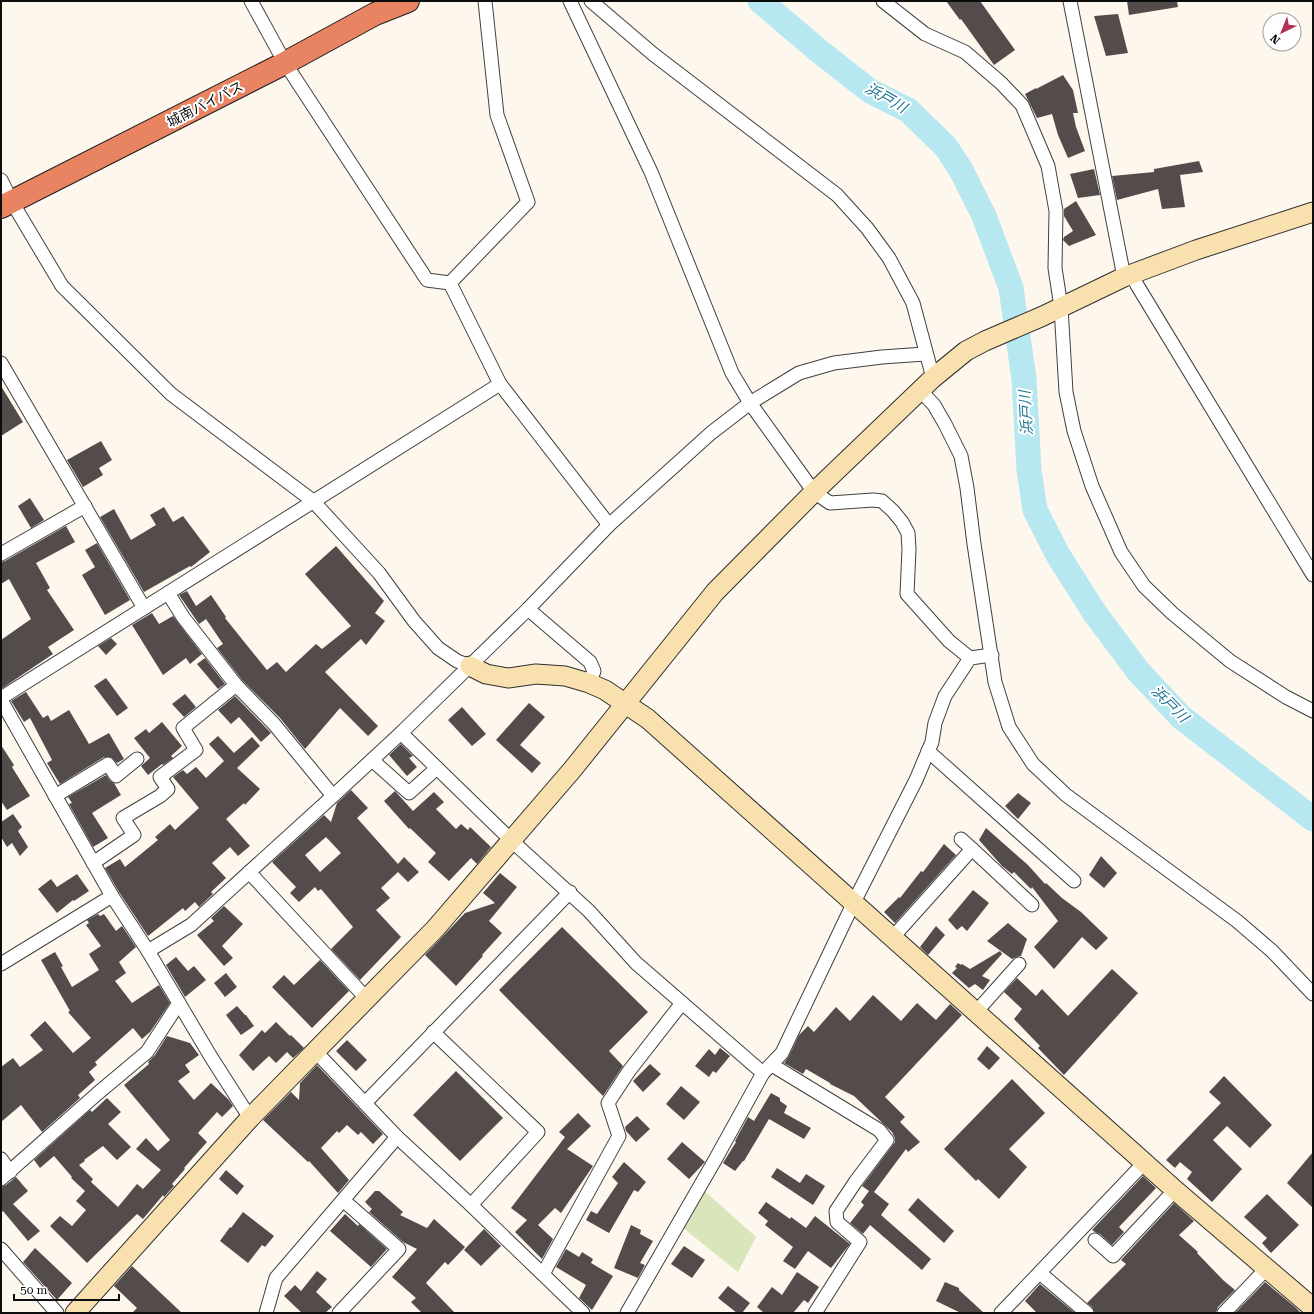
<svg xmlns="http://www.w3.org/2000/svg" width="1314" height="1314" font-family="'Roboto Serif','Noto Sans JP',serif">
<rect width="100%" height="100%" fill="#fef7ee"/>
<path fill="#d9e5bb" d="M700 1187 756 1237 738 1272 678 1224Z"/>
<g fill="none" stroke-linecap="round" stroke-linejoin="round">
<path stroke="#b7e7f1" stroke-width="25" d="M760 1 819 51 870 91 908 110 946 147 961 170 984 216 1011 288 1024 379 1029 470 1035 510 1058 555 1094 612 1138 671 1181 717 1313 819"/>
</g>
<g fill="#544c4a" fill-rule="evenodd">
<path d="M946 1H980L1015 50 994 65 961 19 960 20Z"/>
<path d="M1127 1H1177L1178 7 1129 15Z"/>
<path d="M1118 14 1128 53 1106 56 1094 16Z"/>
<path d="M1063 75 1073 90 1078 113H1073L1076 127 1085 151 1068 158 1058 135 1052 114 1037 118 1025 94 1036 88V89Z"/>
<path d="M1199 161 1203 172 1180 175 1185 207 1162 209 1158 189 1117 200 1112 176 1154 172V169Z"/>
<path d="M1094 169 1100 195 1078 198 1070 174Z"/>
<path d="M1076 201 1096 235 1069 246 1063 240 1064 237 1073 231 1064 216V209Z"/>
<path d="M1 386 23 422 1 436Z"/>
<path d="M101 441 112 460 99 468 103 475 83 487 67 460Z"/>
<path d="M30 498 44 520 31 528 18 506Z"/>
<path d="M164 507 173 522 183 516 210 552 191 567 190 566 144 592 100 517 114 509 131 540 156 525 150 515Z"/>
<path d="M66 526 75 542 36 563 50 588 47 590 74 630 48 647 53 654 1 689V640L31 619 9 579 1 584V562L5 561Z"/>
<path d="M97 543 130 600 105 615 82 575 95 567 85 550Z"/>
<path d="M336 546 384 601 375 613 385 621 366 645 361 639 325 672 378 726 368 736 340 708 305 749 280 718 242 680 217 648 223 644 206 619 199 624 179 595 187 591 196 606 211 595 226 617 225 618 267 670 277 662 286 672 316 644 322 649 351 626 305 574Z"/>
<path d="M152 613 159 624 173 616 202 654 190 664 186 658 163 675 132 625Z"/>
<path d="M111 638 117 644 106 655 98 646Z"/>
<path d="M205 658 225 684 218 689 197 664Z"/>
<path d="M106 678 128 708 117 716 94 686Z"/>
<path d="M26 692 43 718 48 715 51 721 69 710 89 744 109 733 124 759 117 763 111 757H104L60 784 47 763 52 760 30 718 24 722 11 701Z"/>
<path d="M185 694 196 707 184 717 172 704Z"/>
<path d="M235 696 271 733 261 742 239 717 231 724 218 710Z"/>
<path d="M529 703 545 717 520 745 541 763 532 773 496 740Z"/>
<path d="M462 707 486 734 472 746 448 720Z"/>
<path d="M162 722 182 746 171 756 173 758 163 765 162 764 148 775 141 766 150 758 134 738 146 729 149 733Z"/>
<path d="M218 736 234 753 252 737 260 746 237 768 260 789 245 805 244 803 226 819 250 846 238 856 230 847 212 863 226 878 211 892 213 894 199 907 195 902 185 911 183 908 148 936 119 892 105 868 120 859 125 867 158 840 155 837 170 824 175 830 199 808 173 777 183 770 187 774 196 767 206 778 224 761 209 744Z"/>
<path d="M401 744 413 756 409 758 417 767 407 776 389 755Z"/>
<path d="M1 745 14 765 12 767 30 796 7 810 1 801Z"/>
<path d="M106 775 110 781 114 783 121 795 92 813 108 838 93 847 69 804 72 803 68 797Z"/>
<path d="M351 790 368 808 357 818 398 864 404 857 419 872 408 882 398 872 381 888 390 898 376 910 401 937 360 980 331 949 353 927 321 889 318 891 315 887 299 902 290 893 296 887 272 862 324 815 331 822 337 803ZM326 837 341 853 320 872 305 855Z"/>
<path d="M395 791 413 811 434 792 444 802 436 809 456 829 461 824 468 830 470 827 491 847 477 864 471 858 449 881 428 862 436 853 410 828 409 829 384 801Z"/>
<path d="M1018 793 1031 803 1018 819 1005 806Z"/>
<path d="M13 814 22 827 18 831 28 847 20 856 12 843 7 847 1 837V822Z"/>
<path d="M986 828 1028 865 1045 884 1046 883 1062 898 1081 912 1108 938 1096 950 1082 937 1054 969 1034 947 1058 921 1032 887 1031 889 1014 872 1012 874 1002 866 979 840Z"/>
<path d="M944 844 956 855 895 923 884 912 899 897 900 898 921 871 923 872Z"/>
<path d="M1101 856 1117 873 1104 888 1089 875Z"/>
<path d="M500 873 517 887 489 921 502 933 482 955 483 956 456 986 425 955 465 913 495 903 483 893Z"/>
<path d="M77 874 89 891 74 901 73 900 57 913 38 889 51 879 57 887Z"/>
<path d="M973 890 989 903 967 931 962 926 957 930 948 920Z"/>
<path d="M224 906 243 924 222 946 233 958 224 966 197 935 214 921 211 918Z"/>
<path d="M98 914 100 916 104 914 116 931 122 926 136 947 119 962 126 973 115 981 132 1003 159 985 170 1003 150 1032 142 1039 133 1028 95 1062 97 1065 89 1072 95 1080 78 1095 80 1098 42 1132 21 1105 1 1122V1067L13 1058 20 1067 43 1050 30 1035 45 1021 73 1053 91 1038 68 1012 70 1011 41 960 55 952 63 966 61 967 72 987 99 970 89 954 101 946 86 925 89 923 87 920Z"/>
<path d="M1008 923 1027 939 1021 956 1016 957 1012 959 987 941Z"/>
<path d="M936 926 945 935 928 955 920 947Z"/>
<path d="M562 927 648 1012 609 1051 623 1066 603 1096 499 990Z"/>
<path d="M1000 951 1002 954 982 976 990 980 983 990 975 984 969 988 952 973 957 968 955 967 958 963 961 965 962 964 970 969Z"/>
<path d="M176 957 188 971 194 966 206 980 185 997 166 965Z"/>
<path d="M320 960 349 991 312 1028 272 987 284 975 294 985Z"/>
<path d="M1112 969 1138 993 1064 1075 1038 1048 1040 1046 1014 1019 1022 1009 1004 992 1017 978 1036 996 1042 989 1068 1016Z"/>
<path d="M226 973 237 987 225 997 214 983Z"/>
<path d="M873 995 901 1021 917 1003 936 1020 950 1004 962 1015 885 1097 905 1117 900 1122 920 1142 908 1152 906 1149 874 1192 889 1204 881 1215 931 1259 922 1270 870 1225 863 1234 850 1223 864 1205 861 1202 869 1191 862 1186 895 1142V1138L892 1132 854 1096 830 1084V1083L806 1069 803 1074 784 1063 789 1056 799 1035 808 1026 814 1032 836 1007 850 1021Z"/>
<path d="M237 1006 245 1015H246L254 1026 241 1035 226 1015Z"/>
<path d="M276 1022 290 1036 291 1035 304 1048 293 1058 287 1052 276 1063 269 1056 253 1071 239 1055 262 1030 265 1033Z"/>
<path d="M167 1036 190 1043 199 1055 185 1065 190 1072 178 1081 194 1100 211 1083 229 1100 233 1106 222 1117 217 1112 198 1133 207 1142 184 1168 185 1169 172 1184 174 1186 164 1197 163 1195 143 1219 137 1214 87 1263 50 1226 60 1216 72 1226 86 1210 76 1201 85 1191 71 1178 72 1177 54 1156 40 1168 34 1160 90 1110 92 1112 107 1098 121 1112 108 1124 131 1147 117 1160 103 1146 84 1160 85 1161 79 1165 93 1179 91 1182 118 1207 137 1184 143 1189 161 1170 136 1149 146 1138 158 1151 170 1140 124 1085 149 1064 148 1062 155 1055Z"/>
<path d="M347 1040 367 1060 356 1071 336 1051Z"/>
<path d="M987 1046 1000 1058 989 1070 977 1059Z"/>
<path d="M720 1048 730 1056 716 1073 713 1071 709 1077 695 1066 709 1049 715 1055Z"/>
<path d="M650 1064 661 1074 643 1092 633 1081Z"/>
<path d="M317 1065 383 1134 373 1144 361 1132 358 1135 347 1125 339 1133 337 1131 321 1148 349 1180 338 1193 309 1161 308 1162 263 1120 291 1092 299 1100 300 1083Z"/>
<path d="M456 1071 503 1118 460 1161 413 1115Z"/>
<path d="M1224 1076 1272 1125 1250 1148 1227 1126 1213 1140 1242 1169 1212 1202 1187 1179 1192 1172 1180 1162 1175 1168 1166 1160 1221 1103 1209 1092Z"/>
<path d="M1012 1079 1045 1113 1009 1149 1027 1167 999 1199 978 1179 976 1181 944 1149Z"/>
<path d="M681 1086 700 1102 684 1120 666 1104Z"/>
<path d="M771 1093 780 1098V1101L787 1106 784 1113 811 1128 804 1139 769 1119 744 1161H743L735 1171 723 1163 736 1142 735 1141 748 1117 754 1121Z"/>
<path d="M578 1113 591 1126 567 1149 593 1166 561 1213 555 1208 538 1225 553 1239 542 1259 515 1232 527 1220 511 1208 565 1137 559 1132Z"/>
<path d="M637 1116 650 1129 636 1142 626 1131 625 1127Z"/>
<path d="M682 1142 705 1162 689 1179 667 1159Z"/>
<path d="M1313 1152V1208L1287 1183Z"/>
<path d="M624 1162 646 1182 638 1192 634 1190 609 1233 586 1220 591 1211 597 1214 618 1183 612 1177Z"/>
<path d="M777 1168 800 1183 806 1174 825 1186 813 1205 771 1177Z"/>
<path d="M226 1170 244 1186 237 1195 219 1179Z"/>
<path d="M1143 1176 1156 1188 1119 1227 1124 1232 1112 1245 1100 1234 1095 1232 1092 1230Z"/>
<path d="M16 1177 28 1191 13 1204 40 1231 28 1241 3 1211 1 1213V1187L6 1185Z"/>
<path d="M375 1191H379L403 1212 400 1215 427 1228 434 1219 465 1247 448 1265 445 1262 426 1283 455 1313H422L411 1302 416 1298 392 1277 417 1249 403 1242 369 1212 372 1209 365 1202Z"/>
<path d="M1267 1194 1299 1225 1271 1253 1262 1243 1267 1238 1244 1217Z"/>
<path d="M918 1198 954 1231 944 1243 908 1210Z"/>
<path d="M766 1202 790 1219 791 1217 806 1228 815 1216 850 1244 831 1268 808 1251 795 1269 783 1261 793 1247 765 1225 768 1221 758 1213Z"/>
<path d="M1174 1203 1194 1221 1179 1235 1198 1252 1197 1253 1223 1280 1235 1290 1218 1307 1216 1313H1095L1092 1307 1087 1303 1126 1264 1121 1260Z"/>
<path d="M243 1212 274 1236 265 1247 262 1245 248 1263 220 1241 230 1227 231 1228Z"/>
<path d="M345 1214 358 1226 359 1224 387 1249 371 1267 330 1231Z"/>
<path d="M631 1225 641 1230 640 1234 653 1241 640 1263 645 1265 638 1278 614 1268Z"/>
<path d="M484 1229 501 1246 481 1266 464 1250Z"/>
<path d="M684 1246 705 1260 692 1278 671 1264Z"/>
<path d="M35 1248 72 1283 57 1300 23 1262Z"/>
<path d="M566 1249 579 1257 582 1252 593 1259 591 1263 613 1276 592 1310 579 1298 586 1285 556 1267Z"/>
<path d="M132 1266 182 1313H132L137 1308 114 1286Z"/>
<path d="M317 1271 327 1279 316 1292 332 1307 325 1313H302L284 1296 295 1285 301 1291Z"/>
<path d="M797 1272 819 1287 808 1303 804 1300 793 1313H764L757 1307 772 1287 782 1295Z"/>
<path d="M945 1282 959 1288V1290L984 1313H961L936 1301Z"/>
<path d="M1265 1282 1295 1307 1301 1313H1235Z"/>
<path d="M1040 1284 1075 1313H1037L1025 1301Z"/>
<path d="M728 1286 750 1303 742 1313H737L718 1298Z"/>
</g>
<g fill="none" stroke-linecap="round" stroke-linejoin="round">
<defs>
<g id="street">
<path d="M251 1 285 63 427 280 450 283"/>
<path d="M570 1 651 172 732 373 750 403 814 492 830 503 873 500 882 501 893 511 902 522 908 533 909 549 907 594 949 641 970 658"/>
<path d="M591 1 653 54 837 195 867 228 889 258 913 303 933 378"/>
<path d="M883 1 925 34 965 52 1001 83 1022 105 1048 166 1056 211 1055 268 1061 307 1066 392 1074 431 1092 486 1121 552 1144 586 1172 613 1230 661 1286 697 1313 711"/>
<path d="M1070 1 1124 277"/>
<path d="M1 180 12 202 62 286 171 394 313 501 379 573 414 621 438 648 457 661 470 666"/>
<path d="M1132 274 1137 285 1313 575"/>
<path d="M450 283 528 202 497 115 485 1"/>
<path d="M450 283 500 384 609 525"/>
<path d="M1 363 144 608"/>
<path d="M920 390 934 405 945 424 961 456 967 488 974 544 995 682 1009 727 1033 764 1066 795 1237 921 1272 951 1313 994"/>
<path d="M1 554 85 506"/>
<path d="M168 593 183 617 236 685 274 724 333 796"/>
<path d="M528 609 590 662 594 671 589 683"/>
<path d="M1 698 500 384"/>
<path d="M1 700 112 896 148 951 211 1057 250 1118"/>
<path d="M401 733 512 841 589 911 636 963 763 1073"/>
<path d="M928 751 1074 881"/>
<path d="M372 760 409 793 437 768"/>
<path d="M55 796 108 764 116 776 137 759"/>
<path d="M961 839 972 849"/>
<path d="M93 863 134 835 123 818 160 796 168 789 160 777 196 750 183 728 236 685"/>
<path d="M249 872 367 999"/>
<path d="M893 937 972 849 1032 905"/>
<path d="M148 951 191 925 333 796 401 733 528 609 609 525 711 433 750 403 799 373 834 363 882 357 925 354"/>
<path d="M1 964 112 896"/>
<path d="M976 1012 1019 964"/>
<path d="M433 1032 538 1132 471 1205"/>
<path d="M316 1052 397 1137 471 1205 583 1313"/>
<path d="M772 1065 879 1130 887 1140 856 1181 836 1211 837 1222 860 1242 815 1313"/>
<path d="M365 1103 570 892"/>
<path d="M1 1159 10 1172"/>
<path d="M1 1179 98 1093 147 1052 179 1003"/>
<path d="M1095 1240 1113 1256 1175 1190"/>
<path d="M1 1249 57 1313"/>
<path d="M1040 1273 1087 1313"/>
<path d="M543 1274 619 1136 608 1103 629 1071 682 1003"/>
<path d="M266 1313 276 1278 397 1137"/>
<path d="M339 1313 399 1249 343 1200"/>
<path d="M627 1313 715 1160 763 1073 782 1053 854 902 916 780 932 742 935 723 945 696 970 658 992 655"/>
<path d="M1001 1313 1145 1162"/>
<path d="M1224 1313 1267 1268"/>
</g>
<g id="secondary">
<path d="M470 666 486 674 508 678 536 674 565 676 589 683 605 690 648 719 1175 1190 1313 1308"/>
<path d="M75 1313 250 1118 435 929 572 770 715 592 814 492 933 378 966 351 985 341 1043 316 1124 277 1196 250 1313 212"/>
</g>
<path id="highway" d="M1 207 285 63 375 14 408 1"/>
</defs>
<use href="#street" stroke="#404040" stroke-width="15"/>
<use href="#secondary" stroke="#2f2f2f" stroke-width="21"/>
<use href="#highway" stroke="#1e1e1e" stroke-width="24"/>
<use href="#street" stroke="#fff" stroke-width="13"/>
<use href="#secondary" stroke="#f8e1ae" stroke-width="19"/>
<use href="#highway" stroke="#e88462" stroke-width="22"/>
</g>
<g text-anchor="middle" dominant-baseline="central" stroke-width="4" stroke-linejoin="round" paint-order="stroke">
<g font-size="14" fill="#0d0d0d" stroke="#fff">
<text transform="translate(205 104) rotate(-27)">城南バイパス</text>
</g>
<g font-size="15" font-style="italic" fill="#217894" stroke="#fff">
<text transform="translate(886 98) rotate(30)">浜戸川</text>
<text transform="translate(1026 413) rotate(-93)">浜戸川</text>
<text transform="translate(1170 704) rotate(45)">浜戸川</text>
</g>
</g>
<rect width="1314" height="1314" fill="none" stroke="#0d0d0d" stroke-width="4"/>
<g transform="translate(1282 32) rotate(223)"><circle r="19" fill="#ffffff" stroke="#9e9e9e"/>
<path d="M0-3L7 15L0 10L-7 15Z" fill="#b13150"/>
<text y="-6" font-size="11" font-weight="bold" text-anchor="middle" fill="#0d0d0d">N</text>
</g>
<path d="M14 1294v6h105v-6" fill="none" stroke="#0d0d0d" stroke-width="2"/>
<text x="20" y="1294" font-size="12" fill="#0d0d0d" stroke="#ffffff" stroke-width="3" paint-order="stroke">50 m</text>
</svg>
